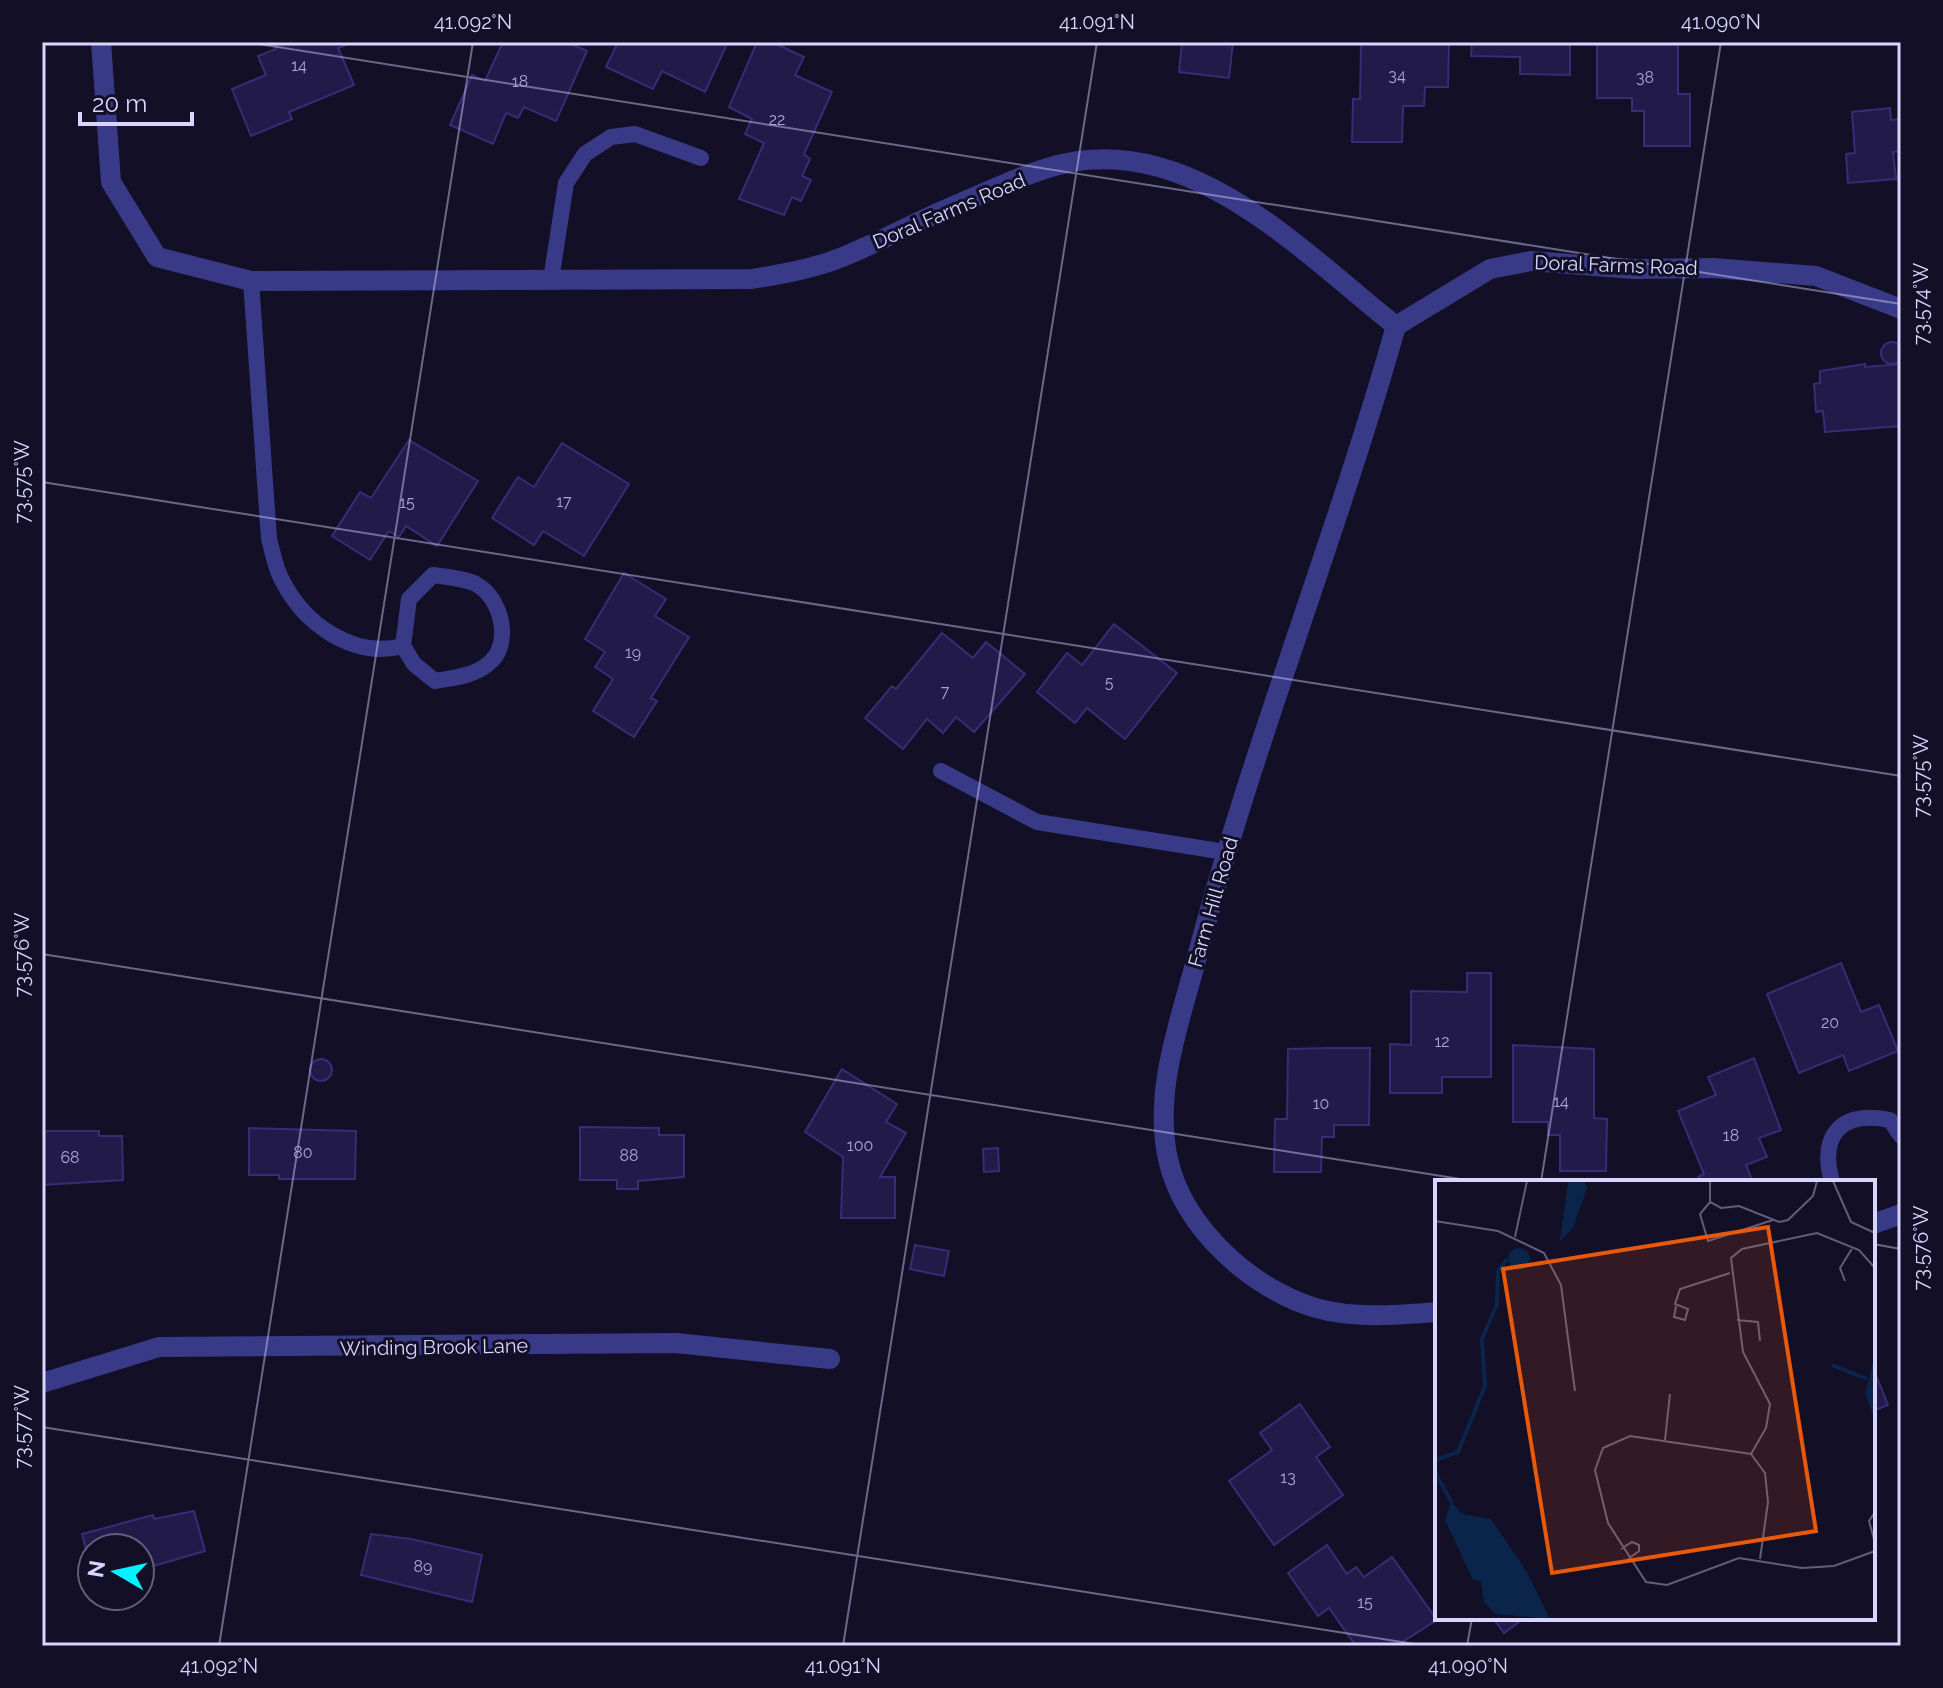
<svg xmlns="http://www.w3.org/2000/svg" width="1943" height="1688" font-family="Raleway,sans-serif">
<rect width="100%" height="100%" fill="#120f27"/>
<g fill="#221b49" stroke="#372c75" stroke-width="2">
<path d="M273 42H353L338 48 354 85 289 112 292 119 251 136 232 89 266 75 258 56 276 49Z"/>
<path d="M503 42H567L587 51 556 121 524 107 518 118 506 113 493 144 450 125 472 75 485 81Z"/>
<path d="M618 42H728L705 92 662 71 653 89 606 67Z"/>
<path d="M757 42H772L804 57 795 75 832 92 804 154 810 159 802 176 811 180 801 201 792 197 784 215 739 199 764 143 745 134 752 119 729 107Z"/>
<path d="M1182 42H1233L1229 78 1179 72Z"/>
<path d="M1361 42H1449L1448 87H1425L1424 106H1403L1402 142H1352L1353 99H1360Z"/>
<path d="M1472 42H1570V75L1520 74V57L1471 56Z"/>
<path d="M1597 42H1678V94H1690V146H1644V111H1632V98H1597Z"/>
<path d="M1890 108 1891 120 1901 119V151L1893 152 1896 179 1848 183 1846 154 1855 153 1852 112Z"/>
<circle cx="1892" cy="353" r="11"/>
<path d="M1865 364V367L1901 364V426L1825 432 1823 411 1816 412 1814 384 1820 383V371Z"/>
<path d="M409 440 478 481 437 546 406 526 399 537 389 531 370 560 332 536 360 492 371 498Z"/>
<path d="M562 443 629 484 584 556 543 531 534 545 492 518 518 477 534 487Z"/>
<path d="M624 573 666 599 655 616 689 637 651 698 657 701 634 737 593 711 613 679 595 667 605 652 585 639Z"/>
<path d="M1114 624 1177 673 1125 739 1087 708 1075 723 1037 692 1067 653 1082 665Z"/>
<path d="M942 633 973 658 986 642 1025 674 974 732 956 717 943 733 927 719 903 749 865 718 892 686 896 689Z"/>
<path d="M1841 963 1861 1012 1879 1005 1898 1051 1849 1071 1843 1055 1799 1073 1767 994Z"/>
<path d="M1467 973H1491V1077H1442V1093H1390V1044L1411 1045V991L1467 992Z"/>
<path d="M1513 1045 1594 1049V1118L1607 1119 1606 1171H1560V1135H1548V1122H1513Z"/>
<path d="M1330 1048H1370L1369 1125H1334V1137H1322L1321 1172H1274L1275 1119H1287L1288 1049Z"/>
<path d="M1754 1058 1781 1130 1759 1138 1767 1157 1746 1165 1753 1182H1700L1698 1177 1704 1174 1678 1111 1716 1095 1708 1077Z"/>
<circle cx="321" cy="1070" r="11"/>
<path d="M842 1069 897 1104 886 1122 906 1133 880 1177H895V1218H841L843 1157 805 1132Z"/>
<path d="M580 1127 659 1128V1135H684V1177L638 1181V1189H617V1180H580Z"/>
<path d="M249 1128 356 1131 355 1179H279V1175H249Z"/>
<path d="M42 1131H99V1136H122L123 1180 42 1185Z"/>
<path d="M998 1148 999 1171 984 1172 983 1149Z"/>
<path d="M915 1245 949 1251 944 1276 910 1269Z"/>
<path d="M1873 1368 1888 1405 1873 1411Z"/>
<path d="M1300 1404 1330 1447 1316 1457 1343 1495 1274 1545 1229 1481 1272 1450 1260 1433Z"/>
<path d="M194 1511 205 1551 140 1570V1548H92V1573L82 1534 153 1515 154 1519Z"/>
<path d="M371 1534 411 1539 482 1555 472 1602 361 1575Z"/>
<path d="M1327 1545 1347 1574 1356 1567 1364 1577 1392 1557 1437 1620 1396 1646H1356L1329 1608 1318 1616 1288 1573Z"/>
<path d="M1493 1618H1524L1504 1633Z"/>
</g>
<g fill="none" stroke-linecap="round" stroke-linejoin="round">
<g stroke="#393a87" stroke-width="16">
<path d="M551 280 566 183 585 154 611 137 635 134 701 158"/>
<path d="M251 281 269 539C273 552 275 568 282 580 304 624 353 659 403 646L409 599 433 575C446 577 464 578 476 584 502 598 513 645 488 664 474 676 453 678 435 681L414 664 403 646"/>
<path d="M941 771 1037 822 1225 852"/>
<path d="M1832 1182C1819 1135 1841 1110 1890 1120L1901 1136"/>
</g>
<g stroke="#393a87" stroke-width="20">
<path d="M101 42 111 182 157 257 251 281 752 279C782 274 812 269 840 258 880 242 917 221 956 205 989 191 1024 174 1058 165 1190 131 1302 252 1396 326"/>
<path d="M1396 326C1336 538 1253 744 1197 957 1180 1021 1153 1092 1168 1159 1183 1227 1251 1289 1316 1308 1354 1319 1398 1315 1437 1312"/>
<path d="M1396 326 1490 269 1531 261 1634 269 1713 268 1816 276 1901 309"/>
<path d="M1873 1224 1901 1214"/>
<path d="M42 1383 159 1347 676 1343 830 1359"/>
</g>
</g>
<path fill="none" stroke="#d8d5ff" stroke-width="2" stroke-opacity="0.45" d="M246 42 1901 304M42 482 1901 776M42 954 1479 1182M1541 1182 1721 42M1873 1244 1901 1249M42 1427 1427 1646M219 1646 473 42M843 1646 1097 42M1467 1646 1472 1618"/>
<g text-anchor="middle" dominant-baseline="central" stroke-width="6" stroke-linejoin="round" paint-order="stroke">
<g font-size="16" fill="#aaa6d2">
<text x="299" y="65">14</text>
<text x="1397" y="75">34</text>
<text x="1645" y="77">38</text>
<text x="520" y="81">18</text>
<text x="777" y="119">22</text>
<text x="564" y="501">17</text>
<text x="407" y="502">15</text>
<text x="633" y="652">19</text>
<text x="1109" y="682">5</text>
<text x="945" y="691">7</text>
<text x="1830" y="1022">20</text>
<text x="1442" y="1041">12</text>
<text x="1561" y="1101">14</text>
<text x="1321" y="1103">10</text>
<text x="1731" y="1135">18</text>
<text x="860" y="1145">100</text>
<text x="303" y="1152">80</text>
<text x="629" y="1155">88</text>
<text x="70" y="1157">68</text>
<text x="1288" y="1477">13</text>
<text x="423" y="1566">89</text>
<text x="1365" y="1602">15</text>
</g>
<g font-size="20" fill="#d8d5ff" stroke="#120f27">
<text transform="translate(949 211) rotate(-23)">Doral Farms Road</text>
<text transform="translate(1616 265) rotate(2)">Doral Farms Road</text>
<text transform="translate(1213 902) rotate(-74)">Farm Hill Road</text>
<text transform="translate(434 1347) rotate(-1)">Winding Brook Lane</text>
</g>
</g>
<g transform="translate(1435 1180)">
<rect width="440" height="440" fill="#120f27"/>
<path d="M149 1 152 8 138 48 125 61 133 2ZM73 79a11 11 0 1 1 22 0a11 11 0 1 1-22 0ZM440 175V241L430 213ZM16 322 28 334 56 339 92 392 115 439 61 434 49 422 46 401 38 400 10 340Z" fill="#0b254a"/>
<path fill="none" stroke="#0b254a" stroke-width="4" d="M397 185 432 199M0 280 23 272 50 206 47 159 62 124 63 92 72 79M0 292 17 323"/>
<path fill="none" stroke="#615e7d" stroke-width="2" d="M275 1V22L286 28 304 26 344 42 353 40 378 16 382 1M398 1 416 42 440 53M275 22 265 34 273 61 338 40M0 41 63 51 109 73 126 105 140 211M80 57 92 1M410 101 405 88 418 67M241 126 239 137 250 140 253 129 240 124 245 109 295 93M302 140 323 142 325 161M230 260 235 214M316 274 195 256 168 268 160 290 173 343 211 402 232 405 304 378 367 388 399 386 440 371M316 274 331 248 335 224 308 172 296 78 307 69 382 53 424 70 440 88M316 274 330 293 333 322 325 379M440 332 434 341 440 363M186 369 197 362 204 365V371L193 379"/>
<path fill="#e8590c" fill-opacity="0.15" stroke="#e8590c" stroke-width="4" d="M333 47 381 351 117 393 68 89Z"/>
<rect width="440" height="440" fill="none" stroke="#d8d5ff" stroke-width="4"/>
</g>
<rect width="1943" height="1688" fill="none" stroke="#120f27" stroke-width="88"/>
<g transform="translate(116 1572) rotate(279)"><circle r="38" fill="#120f27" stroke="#615e7d" stroke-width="2"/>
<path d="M0-6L14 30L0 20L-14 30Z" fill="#01f1ff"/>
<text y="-12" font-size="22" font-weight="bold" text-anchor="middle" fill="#d8d5ff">N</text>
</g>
<path d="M80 112v12h112v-12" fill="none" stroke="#d8d5ff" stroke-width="4"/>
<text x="92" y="112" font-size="24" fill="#d8d5ff" stroke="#120f27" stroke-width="6" paint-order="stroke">20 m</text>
<rect x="44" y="44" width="1855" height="1600" fill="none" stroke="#d8d5ff" stroke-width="3"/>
<g font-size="20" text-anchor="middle" fill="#d8d5ff">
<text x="473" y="29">41.092°N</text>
<text x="1097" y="29">41.091°N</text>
<text x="1721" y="29">41.090°N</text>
<text transform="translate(1921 304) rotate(-90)" y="7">73.574°W</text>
<text transform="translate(22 482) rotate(-90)" y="7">73.575°W</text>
<text transform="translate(1921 776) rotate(-90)" y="7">73.575°W</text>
<text transform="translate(22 955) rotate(-90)" y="7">73.576°W</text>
<text transform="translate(1921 1248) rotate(-90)" y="7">73.576°W</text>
<text transform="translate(22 1427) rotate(-90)" y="7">73.577°W</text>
<text x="219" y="1673">41.092°N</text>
<text x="843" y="1673">41.091°N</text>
<text x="1468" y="1673">41.090°N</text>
</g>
</svg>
